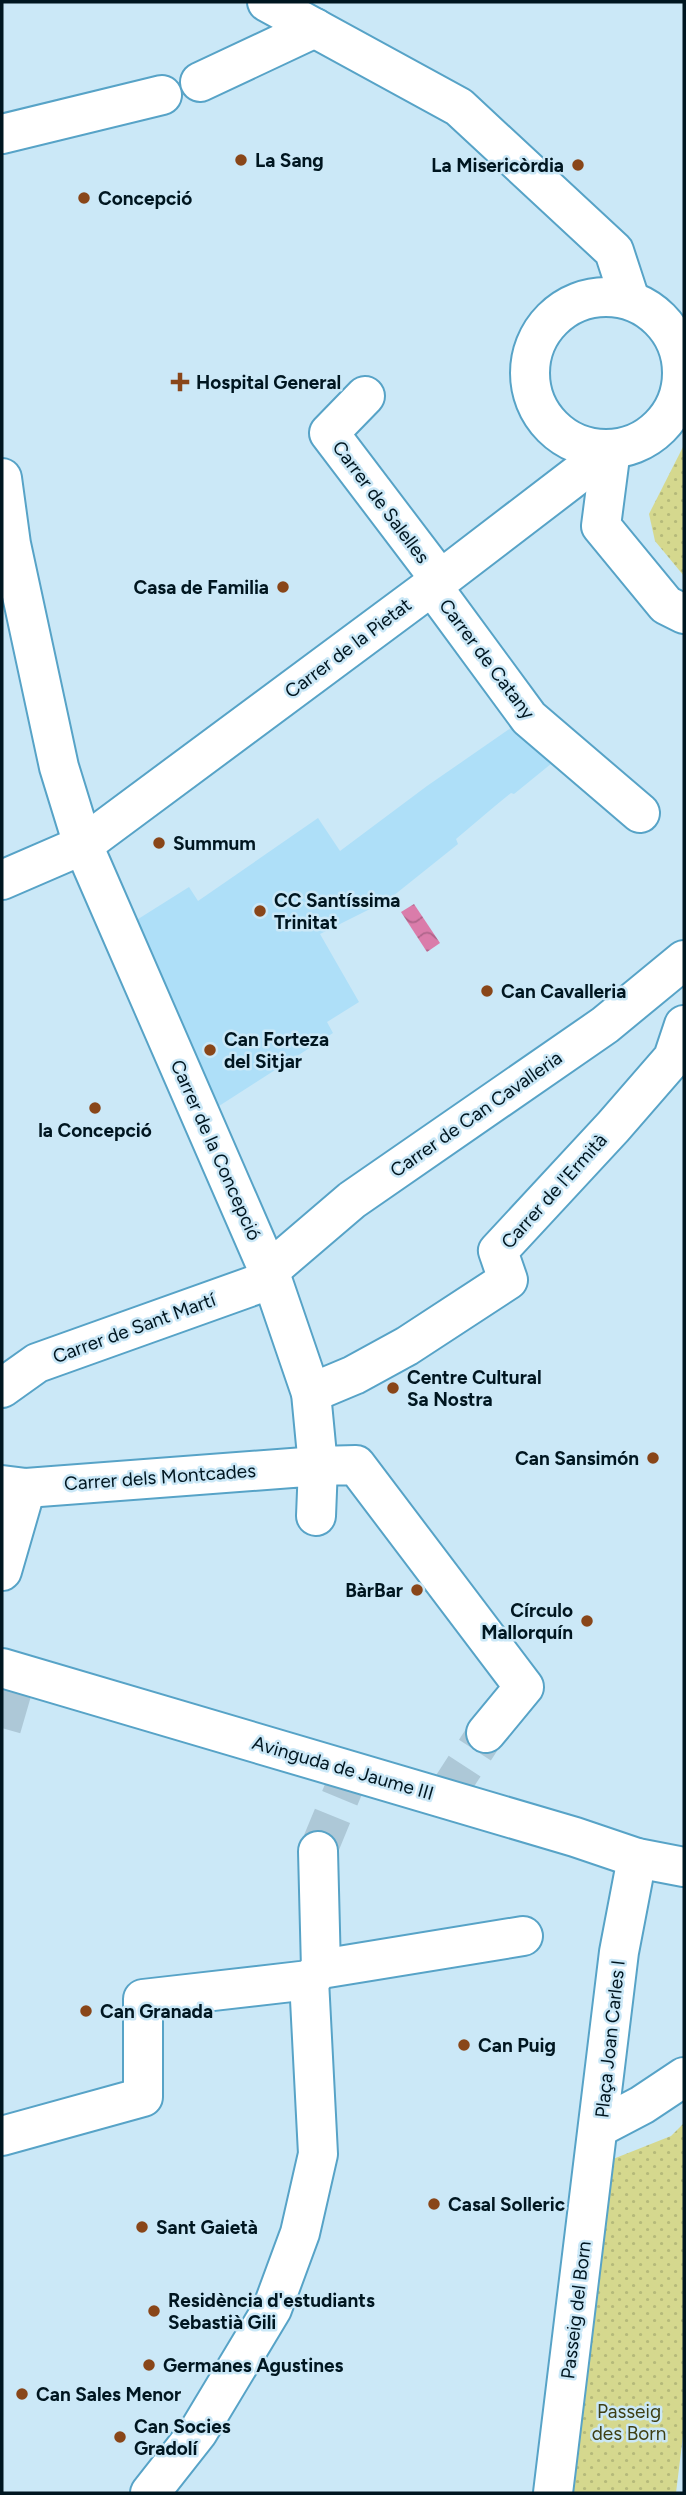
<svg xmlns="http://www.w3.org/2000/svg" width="686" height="2495" font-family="Figtree,sans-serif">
<defs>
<pattern id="park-dots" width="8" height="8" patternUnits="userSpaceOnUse" patternTransform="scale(1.75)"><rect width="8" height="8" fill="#d5d88e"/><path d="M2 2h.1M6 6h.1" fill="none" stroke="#b5b97a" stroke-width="1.8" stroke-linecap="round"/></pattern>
<pattern id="water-waves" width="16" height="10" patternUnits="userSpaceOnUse" patternTransform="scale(1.75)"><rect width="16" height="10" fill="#da7caa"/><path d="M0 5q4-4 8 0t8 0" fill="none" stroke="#ae658a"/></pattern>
</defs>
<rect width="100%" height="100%" fill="#cbe8f7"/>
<path fill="#aedff8" d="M521 721 557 759 514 794 511 793 495 806 456 839 458 844 388 900 320 934 359 1002 327 1022 333 1033 219 1106 185 1036 135 921 189 887 198 901 318 818 340 851 427 786Z"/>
<g fill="url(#park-dots)">
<path d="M684 445V576L655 541 649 514Z"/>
<path d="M684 2123V2427L676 2493H565L603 2163 671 2136Z"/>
</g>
<path fill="url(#water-waves)" d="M414 904 440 943 427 952 401 912Z"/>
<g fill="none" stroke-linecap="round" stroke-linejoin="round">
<g stroke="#adc8d7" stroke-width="38" stroke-dasharray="38 19" stroke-linecap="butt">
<path d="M2 1728 18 1673"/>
<path d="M444 1798 486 1733"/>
<path d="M318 1851 351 1771"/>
</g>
<defs>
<g id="minor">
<path d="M267 2 459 107 614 251 630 300"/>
<path d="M200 82 315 28"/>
<path d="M2 134 162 95"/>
<circle cx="606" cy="373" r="76"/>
<path d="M365 396 329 433 439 578"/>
<path d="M611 449 601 526 666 605 684 614"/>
<path d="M2 478 11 544 59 767 83 845 272 1279 311 1393 318 1466 356 1465 524 1687 486 1733"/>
<path d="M432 586 529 718 640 813"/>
<path d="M2 880 83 845 432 586 611 449"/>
<path d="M269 1271 352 1200 605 1025 684 960"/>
<path d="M2 1388 37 1363 272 1279"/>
<path d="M311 1393 354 1375 407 1346 508 1280 498 1251 613 1127 673 1058 684 1025"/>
<path d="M2 1485 26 1488 318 1466 316 1516"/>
<path d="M2 1571 26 1488"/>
<path d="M2 1668 575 1837 637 1858 684 1867"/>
<path d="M318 1851 321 1969"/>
<path d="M600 2127 642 2105 684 2077"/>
<path d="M2 2136 143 2097V1999L309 1980 321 1969 523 1936"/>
<path d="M150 2493 198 2432 272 2309 300 2233 318 2154 309 1980"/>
<path d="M553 2493 619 1952 637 1858"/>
</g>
</defs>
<use href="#minor" stroke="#57a3c7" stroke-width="42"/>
<use href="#minor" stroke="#fff" stroke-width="38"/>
</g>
<g fill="#894619" stroke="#cbe8f7" stroke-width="2.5">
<circle cx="241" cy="160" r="7"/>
<circle cx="578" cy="165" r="7"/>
<circle cx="84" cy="198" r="7"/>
<path d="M176.5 371.5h7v7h7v7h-7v7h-7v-7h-7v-7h7z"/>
<circle cx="283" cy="587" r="7"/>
<circle cx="159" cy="843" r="7"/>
<circle cx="260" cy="911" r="7"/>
<circle cx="487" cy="991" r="7"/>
<circle cx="210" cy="1050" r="7"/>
<circle cx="95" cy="1108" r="7"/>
<circle cx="393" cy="1388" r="7"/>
<circle cx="653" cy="1458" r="7"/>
<circle cx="417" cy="1590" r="7"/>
<circle cx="587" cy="1621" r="7"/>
<circle cx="86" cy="2011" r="7"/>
<circle cx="464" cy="2045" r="7"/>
<circle cx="434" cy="2204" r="7"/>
<circle cx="142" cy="2227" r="7"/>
<circle cx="154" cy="2311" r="7"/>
<circle cx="149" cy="2365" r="7"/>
<circle cx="22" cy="2394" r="7"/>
<circle cx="120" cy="2437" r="7"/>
</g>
<g text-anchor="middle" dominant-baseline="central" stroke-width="5" stroke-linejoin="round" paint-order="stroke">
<g font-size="19" font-weight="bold" fill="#001620" stroke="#cbe8f7" text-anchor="start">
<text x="255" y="160">La Sang</text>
<text x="564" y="165" text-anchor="end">La Misericòrdia</text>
<text x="98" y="198">Concepció</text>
<text x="196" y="382">Hospital General</text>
<text x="269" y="587" text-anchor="end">Casa de Familia</text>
<text x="173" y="843">Summum</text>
<text x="274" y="900">CC Santíssima<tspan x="274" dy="22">Trinitat</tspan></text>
<text x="501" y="991">Can Cavalleria</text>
<text x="224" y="1039">Can Forteza<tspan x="224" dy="22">del Sitjar</tspan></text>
<text x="95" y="1130" text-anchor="middle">la Concepció</text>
<text x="407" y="1377">Centre Cultural<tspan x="407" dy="22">Sa Nostra</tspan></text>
<text x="639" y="1458" text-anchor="end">Can Sansimón</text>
<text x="403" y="1590" text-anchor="end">BàrBar</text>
<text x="573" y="1610" text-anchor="end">Círculo<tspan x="573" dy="22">Mallorquín</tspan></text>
<text x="100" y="2011">Can Granada</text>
<text x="478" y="2045">Can Puig</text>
<text x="448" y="2204">Casal Solleric</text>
<text x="156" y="2227">Sant Gaietà</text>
<text x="168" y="2300">Residència d'estudiants<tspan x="168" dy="22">Sebastià Gili</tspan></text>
<text x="163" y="2365">Germanes Agustines</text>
<text x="36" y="2394">Can Sales Menor</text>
<text x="134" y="2426">Can Socies<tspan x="134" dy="22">Gradolí</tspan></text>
</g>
<g font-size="19" fill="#001620" stroke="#cbe8f7">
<text transform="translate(381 502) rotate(53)">Carrer de Salelles</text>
<text transform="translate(348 648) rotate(-37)">Carrer de la Pietat</text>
<text transform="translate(487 659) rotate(53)">Carrer de Catany</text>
<text transform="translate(476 1114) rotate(-35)">Carrer de Can Cavalleria</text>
<text transform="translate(216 1150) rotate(66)">Carrer de la Concepció</text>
<text transform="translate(554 1191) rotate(-48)">Carrer de l'Ermità</text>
<text transform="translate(134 1328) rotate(-20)">Carrer de Sant Martí</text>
<text transform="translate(160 1477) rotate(-4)">Carrer dels Montcades</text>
<text transform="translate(343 1768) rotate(16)">Avinguda de Jaume III</text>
<text transform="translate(610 2039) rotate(-84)">Plaça Joan Carles I</text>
<text transform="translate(576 2310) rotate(-83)">Passeig del Born</text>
</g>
<g font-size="19" fill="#3e3f14" stroke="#cbe8f7">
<text x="629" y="2411">Passeig<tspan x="629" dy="22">des Born</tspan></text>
</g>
</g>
<rect width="686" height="2495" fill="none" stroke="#001620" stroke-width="7"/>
</svg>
